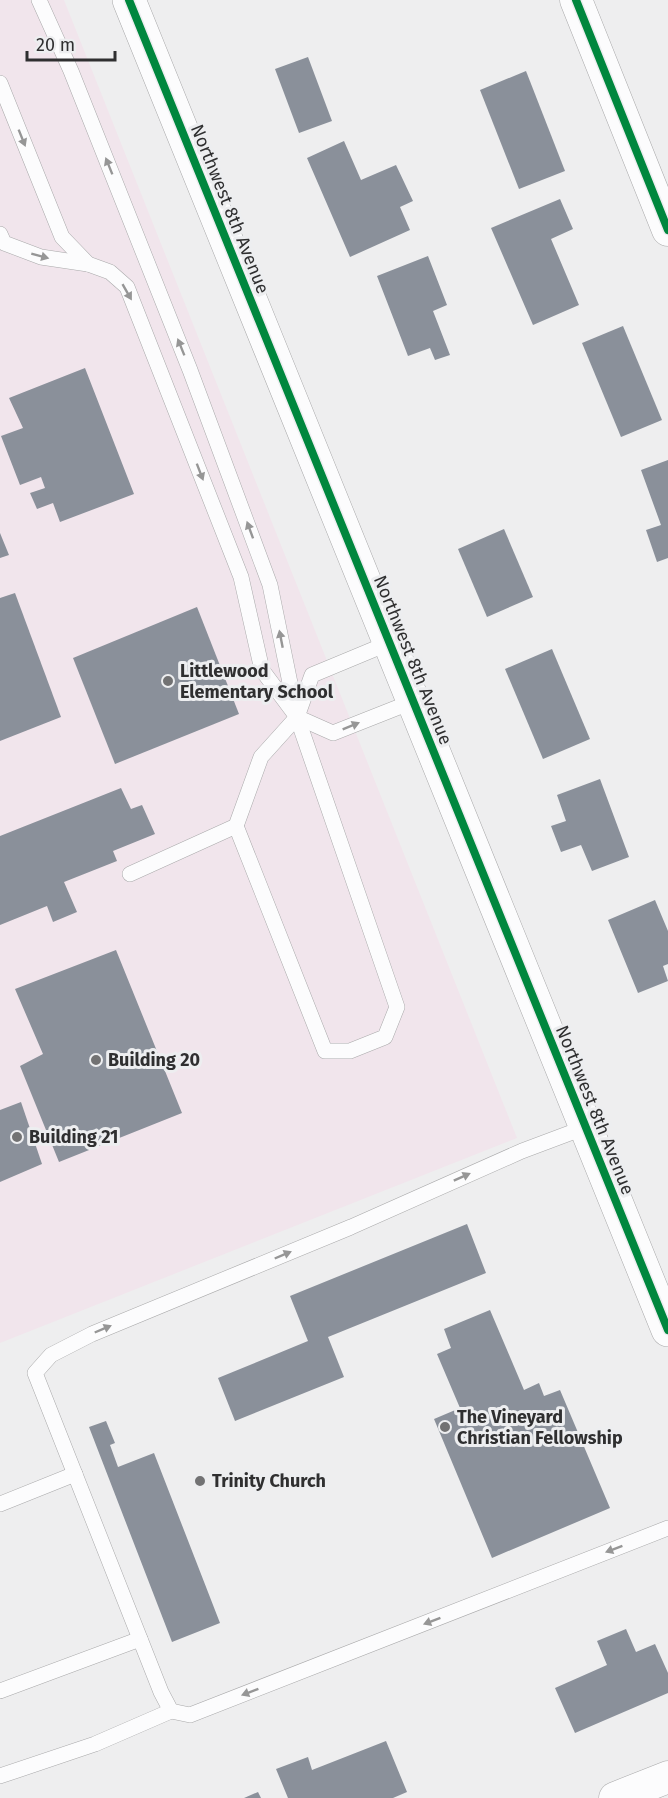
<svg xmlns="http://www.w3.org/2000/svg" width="668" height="1798" font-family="'Fira Sans',sans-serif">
<rect width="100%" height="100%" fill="#eeeeef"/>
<path fill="#f1e5ec" d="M0 0H64L517 1138 0 1343Z"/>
<g fill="#8a909a">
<path d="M308 57 332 121 299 133 275 69Z"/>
<path d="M526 71 565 171 519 189 480 90Z"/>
<path d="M344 141 361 180 396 165 413 201 400 207 410 230 350 257 307 158Z"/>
<path d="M560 199 573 229 551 239 579 305 533 325 491 228Z"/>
<path d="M428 256 447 305 433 311 450 355 435 360 430 348 408 356 377 276Z"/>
<path d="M623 326 662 420 621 437 582 343Z"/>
<path d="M85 368 134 494 60 522 53 503 37 509 30 493 45 488 41 477 20 485 1 436 23 428 9 398Z"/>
<path d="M668 460V558L657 562 646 530 661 525 641 470Z"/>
<path d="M504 529 533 597 487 617 458 549Z"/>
<path d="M0 533 9 555 0 558Z"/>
<path d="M15 593 61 717 0 741V598Z"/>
<path d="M197 607 239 714 115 764 73 658Z"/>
<path d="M552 649 590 739 543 759 505 669Z"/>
<path d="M600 779 629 857 592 871 581 845 561 852 551 826 566 821 557 795Z"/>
<path d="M121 788 131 809 142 805 155 834 113 851 117 861 64 882 77 912 53 922 47 906 0 925V836Z"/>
<path d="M655 900 668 931V964L663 966 668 981 638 993 608 920Z"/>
<path d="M116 950 182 1113 59 1162 20 1066 43 1054 15 989Z"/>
<path d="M21 1102 42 1164 0 1182V1110Z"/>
<path d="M467 1224 486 1273 328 1337 344 1377 235 1421 218 1378 308 1341 290 1296Z"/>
<path d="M490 1310 524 1390 539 1383 544 1396 560 1390 610 1508 492 1558 434 1419 460 1408 437 1354 451 1348 444 1329Z"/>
<path d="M106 1421 115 1443 110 1445 118 1467 154 1453 220 1623 172 1642 89 1427Z"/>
<path d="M626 1629 636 1652 655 1644 668 1673V1693L575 1733 555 1688 607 1665 597 1641Z"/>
<path d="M386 1741 407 1792 393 1798H288L276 1769 308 1757 312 1770Z"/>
<path d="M258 1792 261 1798H244Z"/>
</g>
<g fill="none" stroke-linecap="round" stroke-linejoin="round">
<defs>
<g id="lane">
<path d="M39 0 71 71 190 370 270 585 297 717 397 1007 385 1037 350 1051H325L236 826"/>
<path d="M0 83 62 237 88 264 110 272 127 287 241 577 262 670 297 717 333 733 414 701"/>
<path d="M0 234 4 243 41 257 88 264"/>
<path d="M130 874 236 826 261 757 297 717 312 675 389 643"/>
<path d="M586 1127 522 1151 351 1227 92 1334 51 1355 35 1373 161 1692 171 1711 190 1715 668 1528"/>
<path d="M0 1504 75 1474"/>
<path d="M0 1691 140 1639"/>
<path d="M0 1776 95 1744 171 1711"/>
</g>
<g id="street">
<path d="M576 0 668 230"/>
<path d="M615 1798 668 1777"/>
</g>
<path id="secondary" d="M129 0 668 1330"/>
</defs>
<use href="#lane" stroke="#a9a9aa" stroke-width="16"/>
<use href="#street" stroke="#a9a9aa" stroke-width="33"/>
<use href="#secondary" stroke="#a9a9aa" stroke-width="34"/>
<use href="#lane" stroke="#fcfcfd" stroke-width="15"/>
<use href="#street" stroke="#fcfcfd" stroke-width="32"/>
<use href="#secondary" stroke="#fcfcfd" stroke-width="33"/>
<defs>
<g id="cycleway">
<path d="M129 0 668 1330"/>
<path d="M576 0 668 230"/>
</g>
</defs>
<use href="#cycleway" stroke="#edeef0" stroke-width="11"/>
<use href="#cycleway" stroke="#00873e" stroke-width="8"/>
</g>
<defs><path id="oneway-solid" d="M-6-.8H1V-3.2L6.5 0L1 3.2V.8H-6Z" transform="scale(1.5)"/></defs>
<g fill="#969696">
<use href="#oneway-solid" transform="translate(22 138) rotate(68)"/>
<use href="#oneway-solid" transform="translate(109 166) rotate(-112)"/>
<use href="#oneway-solid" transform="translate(40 256) rotate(15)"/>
<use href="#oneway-solid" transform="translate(127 292) rotate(60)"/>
<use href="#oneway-solid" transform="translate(181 347) rotate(-112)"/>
<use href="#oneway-solid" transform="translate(200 472) rotate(69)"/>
<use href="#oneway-solid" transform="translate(250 530) rotate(-110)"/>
<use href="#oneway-solid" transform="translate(281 639) rotate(-101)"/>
<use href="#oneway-solid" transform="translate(351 726) rotate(-22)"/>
<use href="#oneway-solid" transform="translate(462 1177) rotate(-24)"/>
<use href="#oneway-solid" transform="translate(283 1255) rotate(-23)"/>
<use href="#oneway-solid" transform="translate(103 1329) rotate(-23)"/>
<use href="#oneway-solid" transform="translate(614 1549) rotate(159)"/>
<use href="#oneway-solid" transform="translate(432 1621) rotate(159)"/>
<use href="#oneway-solid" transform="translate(250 1692) rotate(159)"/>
</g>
<g fill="#727273" stroke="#edeef0" stroke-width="2">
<circle cx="168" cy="681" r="6"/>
<circle cx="96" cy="1060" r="6"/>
<circle cx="17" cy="1137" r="6"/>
<circle cx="445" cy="1427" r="6"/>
<circle cx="200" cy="1481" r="6"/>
</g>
<g text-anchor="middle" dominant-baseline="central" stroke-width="6" stroke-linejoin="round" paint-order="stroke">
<g font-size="18" fill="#2f2f30" stroke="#edeef0">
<text transform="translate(230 209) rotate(68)">Northwest 8th Avenue</text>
<text transform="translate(413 660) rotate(68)">Northwest 8th Avenue</text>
<text transform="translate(595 1110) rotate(68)">Northwest 8th Avenue</text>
</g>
<g font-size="18" font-weight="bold" fill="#2f2f30" stroke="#edeef0" text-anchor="start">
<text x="180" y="671">Littlewood<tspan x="180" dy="21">Elementary School</tspan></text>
<text x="108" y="1060">Building 20</text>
<text x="29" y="1137">Building 21</text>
<text x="457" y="1417">The Vineyard<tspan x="457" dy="21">Christian Fellowship</tspan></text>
<text x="212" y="1481">Trinity Church</text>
</g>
</g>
<path d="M27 51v9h88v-9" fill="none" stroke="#2f2f30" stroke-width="3"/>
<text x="36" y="51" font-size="18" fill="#2f2f30" stroke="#edeef0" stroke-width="4.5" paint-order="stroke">20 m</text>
</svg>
